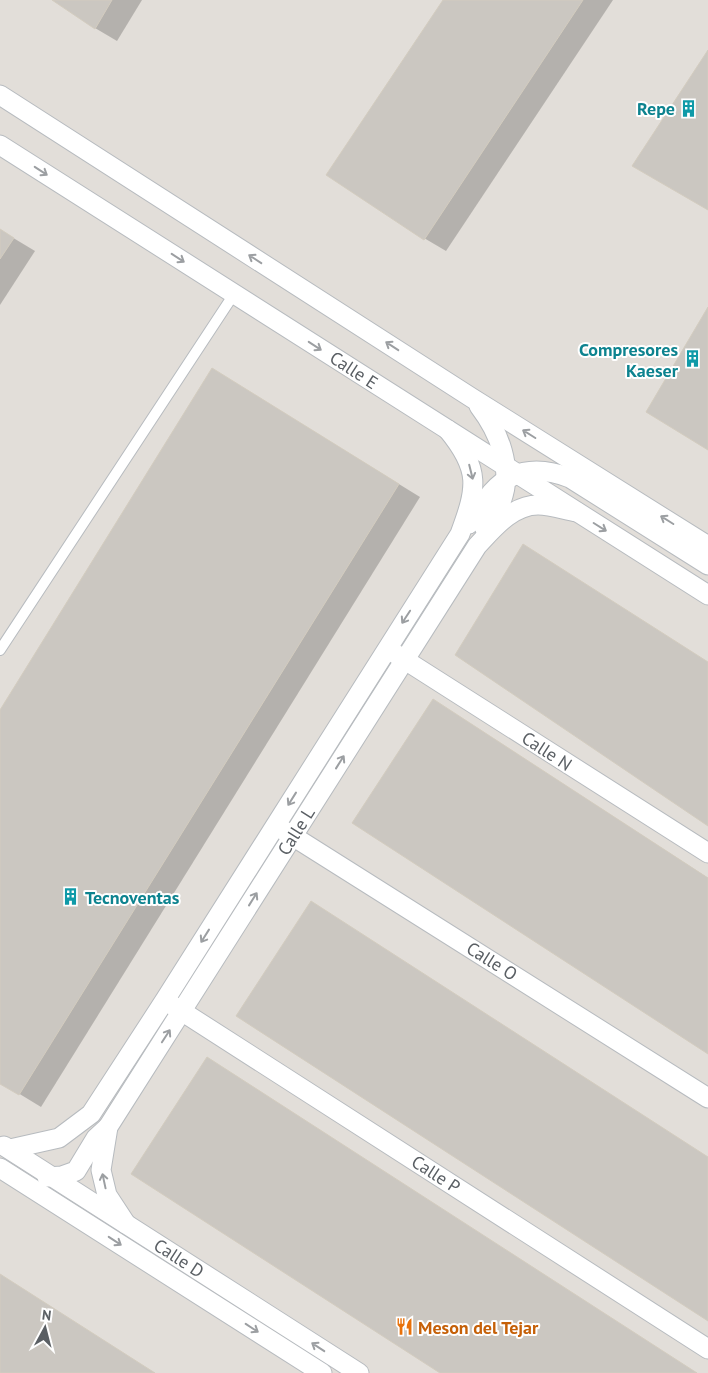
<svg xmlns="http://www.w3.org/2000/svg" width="708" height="1373" font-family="'PT Sans',sans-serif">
<rect width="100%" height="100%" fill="#eeebe1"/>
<rect fill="#e2ded9" x="0" y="0" width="708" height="1373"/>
<g fill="#0003">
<path d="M54 0H142L117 41 95 28Z"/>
<path d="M444 0H613L446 251 424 238Z"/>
<path d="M0 230 35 251 0 305Z"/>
<path d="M235 383 420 497 41 1107 0 1082V713Z"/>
<path d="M455 714 708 878V1052Z"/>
</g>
<g fill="#cbc7c1" stroke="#d3ccbf">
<path d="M52 0H112L95 29Z"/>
<path d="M443 0H583L424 240 326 175Z"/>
<path d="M708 50V210L632 166Z"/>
<path d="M0 229 14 238 0 259Z"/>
<path d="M708 307V450L646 412Z"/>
<path d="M212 368 399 484 19 1095 0 1084V710Z"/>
<path d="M523 544 708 662V826L455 655Z"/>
<path d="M433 699 708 878V1054L352 823Z"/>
<path d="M311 901 708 1157V1321L236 1016Z"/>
<path d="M207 1057 697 1373H440L131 1174Z"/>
<path d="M0 1274 155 1373H0Z"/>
</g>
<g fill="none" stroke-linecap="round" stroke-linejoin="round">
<defs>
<path id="service" d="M0 650 234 294"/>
<g id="minor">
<path d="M0 95 472 398 708 546"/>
<path d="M0 145 708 595"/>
<path d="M479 406C499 432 514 468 501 502 497 512 490 520 485 529"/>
<path d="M469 524C478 515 484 502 492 492 514 467 541 467 570 478L708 565"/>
<path d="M394 653 708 853"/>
<path d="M283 830 708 1098"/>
<path d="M172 1005 708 1349"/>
<path d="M4 1146 359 1373"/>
<path d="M10 1149 59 1138 91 1114 165 1000 460 534C477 488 481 470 448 430"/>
<path d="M0 1168 322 1373"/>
<path d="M47 1177 62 1176 76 1171 96 1138 108 1127"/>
<path d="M126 1224 107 1195 101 1170 108 1127 477 546C493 529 512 505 538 505 551 505 565 510 577 512"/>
</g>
</defs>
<use href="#service" stroke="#b7bbbf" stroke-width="12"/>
<use href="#minor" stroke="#b7bbbf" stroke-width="21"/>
<use href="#service" stroke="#fff" stroke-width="10"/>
<use href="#minor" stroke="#fff" stroke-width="19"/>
</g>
<defs><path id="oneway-shaft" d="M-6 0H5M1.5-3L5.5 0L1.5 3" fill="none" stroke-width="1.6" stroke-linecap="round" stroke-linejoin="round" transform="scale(1.25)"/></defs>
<g stroke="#9c9fa2">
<use href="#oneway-shaft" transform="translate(41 171) rotate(33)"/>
<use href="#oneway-shaft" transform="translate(178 258) rotate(33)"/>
<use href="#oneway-shaft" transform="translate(255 259) rotate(-147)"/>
<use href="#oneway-shaft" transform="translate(315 346) rotate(33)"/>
<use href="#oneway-shaft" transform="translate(392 346) rotate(-147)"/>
<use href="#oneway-shaft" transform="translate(529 434) rotate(-148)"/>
<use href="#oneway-shaft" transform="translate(471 472) rotate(76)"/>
<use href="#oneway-shaft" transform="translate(667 520) rotate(-148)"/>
<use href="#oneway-shaft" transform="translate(600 527) rotate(32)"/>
<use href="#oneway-shaft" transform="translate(406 617) rotate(123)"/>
<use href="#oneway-shaft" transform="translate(340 762) rotate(-58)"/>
<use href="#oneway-shaft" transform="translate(292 799) rotate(122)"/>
<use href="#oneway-shaft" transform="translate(253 899) rotate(-58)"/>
<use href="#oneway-shaft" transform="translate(205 936) rotate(122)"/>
<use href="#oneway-shaft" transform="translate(166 1036) rotate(-57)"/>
<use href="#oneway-shaft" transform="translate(104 1181) rotate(-102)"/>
<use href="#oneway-shaft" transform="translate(115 1241) rotate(33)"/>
<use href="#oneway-shaft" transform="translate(252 1328) rotate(33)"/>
<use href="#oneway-shaft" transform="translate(318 1347) rotate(-147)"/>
</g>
<defs>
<symbol id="building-bare" viewBox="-9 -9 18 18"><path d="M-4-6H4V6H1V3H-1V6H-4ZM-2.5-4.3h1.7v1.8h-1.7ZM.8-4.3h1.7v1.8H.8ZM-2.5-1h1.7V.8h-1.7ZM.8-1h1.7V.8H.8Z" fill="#0f9aa8" stroke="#fff" stroke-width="2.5" paint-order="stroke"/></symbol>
<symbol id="restaurant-bare" viewBox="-9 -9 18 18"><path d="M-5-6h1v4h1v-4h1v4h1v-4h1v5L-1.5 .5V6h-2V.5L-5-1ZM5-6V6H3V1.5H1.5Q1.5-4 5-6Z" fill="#e8710a" stroke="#fff" stroke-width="2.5" paint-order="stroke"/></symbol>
</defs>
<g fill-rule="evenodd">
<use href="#building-bare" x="676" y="96" width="25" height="25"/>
<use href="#building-bare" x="680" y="346" width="25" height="25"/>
<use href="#building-bare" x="58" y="884" width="25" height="25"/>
<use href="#restaurant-bare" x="392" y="1314" width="25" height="25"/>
</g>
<g text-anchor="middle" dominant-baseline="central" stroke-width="4" stroke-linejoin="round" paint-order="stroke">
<g font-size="18" font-weight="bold" fill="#0d838f" stroke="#fff" text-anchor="end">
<text x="675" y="108">Repe</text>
<text x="678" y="349">Compresores<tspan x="678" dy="21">Kaeser</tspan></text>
<text x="85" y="897" text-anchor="start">Tecnoventas</text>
</g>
<g font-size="18" fill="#5a5f64" stroke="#fff">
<text transform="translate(354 370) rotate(33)">Calle E</text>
<text transform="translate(547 751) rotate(33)">Calle N</text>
<text transform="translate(296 831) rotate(-58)">Calle L</text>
<text transform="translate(492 961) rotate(32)">Calle O</text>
<text transform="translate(436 1174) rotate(33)">Calle P</text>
<text transform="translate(179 1258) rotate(33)">Calle D</text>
</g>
<g font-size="18" font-weight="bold" fill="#c56008" stroke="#fff" text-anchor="start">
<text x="418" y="1327">Meson del Tejar</text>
</g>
</g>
<g transform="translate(45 1328) rotate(7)" stroke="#ffffff" stroke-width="4" paint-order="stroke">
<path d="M0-4L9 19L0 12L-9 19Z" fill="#5a5f64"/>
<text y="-8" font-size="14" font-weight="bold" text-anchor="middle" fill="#5a5f64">N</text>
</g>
</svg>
